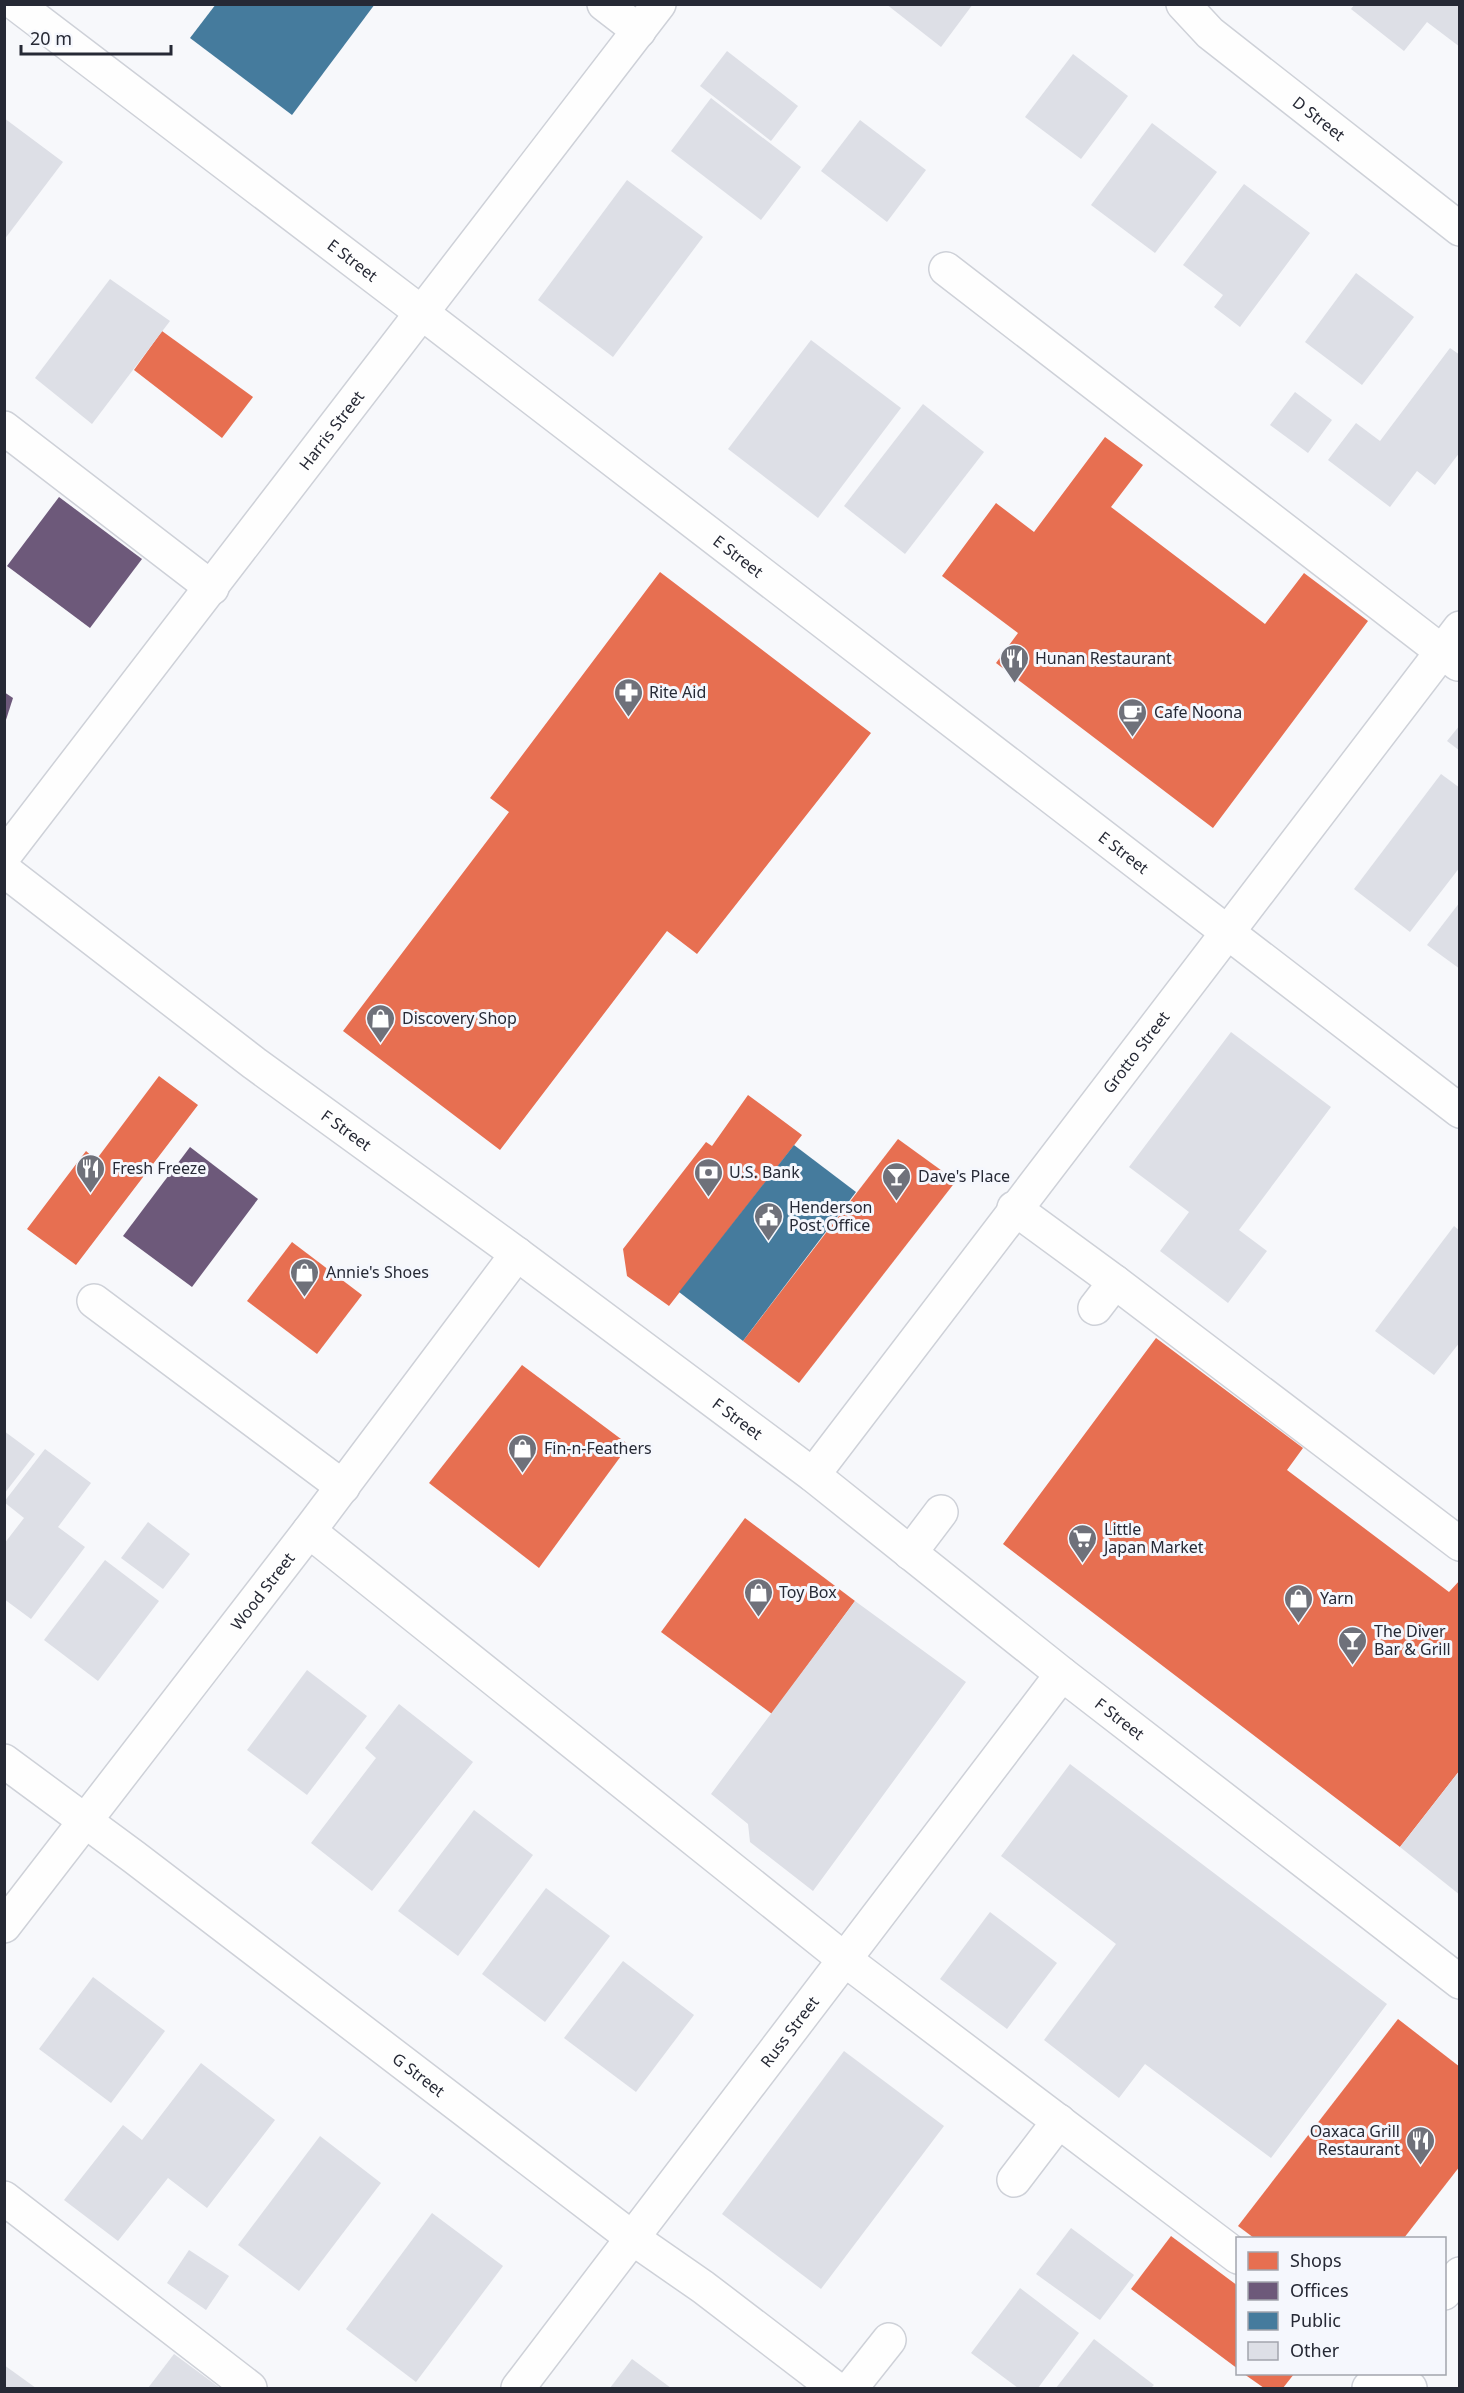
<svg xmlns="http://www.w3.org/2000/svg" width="1464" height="2393" font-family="'Noto Sans',sans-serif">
<rect width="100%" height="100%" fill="#f7f8fb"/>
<g fill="#e76f51">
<path d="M162 331 253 397 222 438 134 370Z"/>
<path d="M1105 437 1143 465 1111 507 1265 624 1304 573 1368 621 1213 828 996 663 1018 633 942 576 996 503 1034 532Z"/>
<path d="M660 572 871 733 697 954 667 931 500 1150 343 1031 509 812 490 798Z"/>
<path d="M159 1076 198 1105 76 1265 27 1229 86 1151 96 1160Z"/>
<path d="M748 1095 802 1135 669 1306 627 1276 623 1249 706 1142 712 1146Z"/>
<path d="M898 1139 956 1181 799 1383 743 1341Z"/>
<path d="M292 1242 362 1295 317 1354 247 1301Z"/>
<path d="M1156 1338 1303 1448 1287 1470 1449 1592 1460 1580V1770L1400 1847 1003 1544Z"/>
<path d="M522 1365 629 1445 539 1568 429 1483Z"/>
<path d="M745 1518 855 1601 772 1714 661 1632Z"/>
<path d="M1398 2019 1460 2067V2166L1404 2238H1254L1238 2226Z"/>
<path d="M1171 2236 1238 2286V2369L1131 2289Z"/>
<path d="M1244 2374H1294L1283 2388H1264Z"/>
</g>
<g fill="#6d597a">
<path d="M59 497 142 559 90 628 7 566Z"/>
<path d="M4 692 13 698 5 723H4Z"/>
<path d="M190 1147 258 1199 192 1287 123 1236Z"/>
</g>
<g fill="#457b9d">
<path d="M216 4H375L292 115 190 38Z"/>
<path d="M794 1145 856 1192 743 1341 679 1292Z"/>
</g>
<g fill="#dddfe6">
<path d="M886 4H973L941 47Z"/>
<path d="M1355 4H1460V47L1427 22 1404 51 1351 9Z"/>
<path d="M727 51 798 106 771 141 700 86Z"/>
<path d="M1073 54 1128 96 1081 159 1025 117Z"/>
<path d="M711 98 801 167 761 220 671 151Z"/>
<path d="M4 118 63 162 4 240Z"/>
<path d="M860 120 926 170 887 222 821 171Z"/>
<path d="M1152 123 1217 172 1155 253 1091 205Z"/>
<path d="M627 180 703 237 613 357 538 300Z"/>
<path d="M1244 184 1310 233 1240 327 1214 307 1223 295 1183 265Z"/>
<path d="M1356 273 1414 317 1362 385 1305 342Z"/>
<path d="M110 279 170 321 92 424 35 378Z"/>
<path d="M811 340 901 408 818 518 728 449Z"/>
<path d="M1450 348 1460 355V452L1435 485 1417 471 1390 507 1328 460 1356 423 1380 441Z"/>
<path d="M1295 392 1332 420 1308 453 1270 425Z"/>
<path d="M923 404 984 452 905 554 844 506Z"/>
<path d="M1460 725V751L1447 741Z"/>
<path d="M1441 774 1460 788V867L1410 932 1354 889Z"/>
<path d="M1460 902V969L1427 945Z"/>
<path d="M1231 1032 1331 1107 1239 1230 1267 1251 1228 1303 1160 1251 1189 1212 1129 1167Z"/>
<path d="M1454 1226 1460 1231V1342L1434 1375 1375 1331Z"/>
<path d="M4 1431 35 1454 4 1494Z"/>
<path d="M45 1449 91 1483 58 1527 85 1547 31 1619 4 1599V1544L24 1518 4 1502Z"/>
<path d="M148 1522 190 1554 163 1589 121 1558Z"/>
<path d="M105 1560 159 1601 98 1681 44 1640Z"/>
<path d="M855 1601 966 1682 813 1891 750 1842 748 1824 711 1794Z"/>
<path d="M307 1670 367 1716 307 1795 247 1750Z"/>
<path d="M399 1704 473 1762 372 1891 311 1843 376 1758 365 1748Z"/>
<path d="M1070 1764 1387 2004 1271 2158 1145 2064 1119 2098 1044 2040 1116 1944 1001 1856Z"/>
<path d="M1460 1770V1895L1400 1847Z"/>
<path d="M474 1810 533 1855 458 1956 398 1911Z"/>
<path d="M546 1888 610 1936 545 2022 482 1974Z"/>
<path d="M990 1912 1057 1963 1007 2029 940 1979Z"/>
<path d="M623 1961 694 2015 636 2092 564 2038Z"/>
<path d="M93 1977 165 2031 111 2103 39 2049Z"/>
<path d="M844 2051 944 2126 821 2289 722 2214Z"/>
<path d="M201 2063 275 2120 207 2208 168 2178 118 2241 64 2200 123 2125 142 2140Z"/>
<path d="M320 2136 381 2183 299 2291 238 2245Z"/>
<path d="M432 2213 503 2266 416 2382 346 2329Z"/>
<path d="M1071 2228 1134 2275 1100 2320 1036 2274Z"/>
<path d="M189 2250 229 2276 206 2310 167 2283Z"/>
<path d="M1020 2288 1079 2333 1038 2388H1018L971 2353Z"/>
<path d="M1094 2339 1154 2385 1151 2388H1056Z"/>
<path d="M174 2354 220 2388H148Z"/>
<path d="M632 2359 671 2388H610Z"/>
<path d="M4 2365 36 2388H4Z"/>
</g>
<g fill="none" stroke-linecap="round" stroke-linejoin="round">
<defs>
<g id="minor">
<path id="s1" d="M16 4 422 313"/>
<path d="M604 4 639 31"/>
<path id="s2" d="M1183 4 1210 33 1460 229"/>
<path d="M946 269 1458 664"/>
<path d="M4 428 212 588"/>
<path d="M1014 1208 1115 1282 1460 1544"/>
<path d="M94 1301 343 1487"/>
<path d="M1095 1308 1115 1282"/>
<path id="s3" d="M813 1475 1460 628"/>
<path d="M309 1531 844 1959 1238 2257"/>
<path d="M910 1553 941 1512"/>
<path id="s4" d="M4 1761 134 1857 631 2237 703 2287 835 2388"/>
<path id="s5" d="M4 1926 309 1531 517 1254"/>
<path d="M1014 2180 1059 2121"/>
<path d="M4 2198 250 2388"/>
<path d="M1391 2374 1410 2388"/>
<path id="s6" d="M518 2388 1062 1674"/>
<path d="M851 2388 889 2340"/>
</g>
<g id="major">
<path id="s7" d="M422 313 1460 1111"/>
<path id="s8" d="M4 856 659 4"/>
<path id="s9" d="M4 870 254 1063 517 1254 813 1475 1062 1674 1460 1982"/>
<path d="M1444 2293 1460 2274"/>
<path d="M1369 2388 1381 2374"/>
</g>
</defs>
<use href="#minor" stroke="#ced1d8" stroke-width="36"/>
<use href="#major" stroke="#ced1d8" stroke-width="36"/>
<use href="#minor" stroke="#fefefe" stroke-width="33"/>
<use href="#major" stroke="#fefefe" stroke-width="33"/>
</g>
<defs>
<symbol id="restaurant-pin" viewBox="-11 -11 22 30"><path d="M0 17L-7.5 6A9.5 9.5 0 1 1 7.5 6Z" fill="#6f717a" stroke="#f5f7fd"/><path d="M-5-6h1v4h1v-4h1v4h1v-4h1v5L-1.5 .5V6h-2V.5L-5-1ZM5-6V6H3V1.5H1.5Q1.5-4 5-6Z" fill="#fff"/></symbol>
<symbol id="pharmacy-pin" viewBox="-11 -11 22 30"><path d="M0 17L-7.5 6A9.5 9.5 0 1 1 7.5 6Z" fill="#6f717a" stroke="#f5f7fd"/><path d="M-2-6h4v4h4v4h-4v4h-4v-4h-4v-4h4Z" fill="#fff"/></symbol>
<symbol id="cafe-pin" viewBox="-11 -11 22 30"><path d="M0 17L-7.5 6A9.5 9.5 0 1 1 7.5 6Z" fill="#6f717a" stroke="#f5f7fd"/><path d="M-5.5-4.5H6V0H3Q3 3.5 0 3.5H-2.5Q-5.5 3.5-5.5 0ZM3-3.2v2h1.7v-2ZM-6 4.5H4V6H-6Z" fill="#fff"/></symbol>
<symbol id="shop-pin" viewBox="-11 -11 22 30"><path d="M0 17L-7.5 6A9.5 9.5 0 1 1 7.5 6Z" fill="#6f717a" stroke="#f5f7fd"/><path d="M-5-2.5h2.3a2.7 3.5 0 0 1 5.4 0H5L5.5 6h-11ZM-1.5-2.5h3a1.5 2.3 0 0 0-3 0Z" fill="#fff"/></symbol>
<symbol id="bank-pin" viewBox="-11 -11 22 30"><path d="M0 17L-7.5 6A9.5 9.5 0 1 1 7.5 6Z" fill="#6f717a" stroke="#f5f7fd"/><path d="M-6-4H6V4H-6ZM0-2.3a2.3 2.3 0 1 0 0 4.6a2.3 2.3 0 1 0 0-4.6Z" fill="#fff"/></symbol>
<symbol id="bar-pin" viewBox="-11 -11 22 30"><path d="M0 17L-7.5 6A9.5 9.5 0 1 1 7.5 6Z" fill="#6f717a" stroke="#f5f7fd"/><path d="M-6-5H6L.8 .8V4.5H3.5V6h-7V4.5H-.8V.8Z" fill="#fff"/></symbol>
<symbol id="civic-pin" viewBox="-11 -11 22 30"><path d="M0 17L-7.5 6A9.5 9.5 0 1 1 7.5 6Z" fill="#6f717a" stroke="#f5f7fd"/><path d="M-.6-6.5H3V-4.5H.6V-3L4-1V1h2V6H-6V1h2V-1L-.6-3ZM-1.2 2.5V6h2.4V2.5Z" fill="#fff"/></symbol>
<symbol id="supermarket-pin" viewBox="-11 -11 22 30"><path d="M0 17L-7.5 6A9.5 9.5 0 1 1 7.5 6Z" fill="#6f717a" stroke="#f5f7fd"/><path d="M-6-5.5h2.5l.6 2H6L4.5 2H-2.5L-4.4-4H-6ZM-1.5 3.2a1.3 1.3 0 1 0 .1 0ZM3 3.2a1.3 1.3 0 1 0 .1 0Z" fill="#fff"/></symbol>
</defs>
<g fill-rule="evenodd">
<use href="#restaurant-pin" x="998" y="642" width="33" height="45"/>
<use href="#pharmacy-pin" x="612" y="676" width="33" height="45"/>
<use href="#cafe-pin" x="1116" y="696" width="33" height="45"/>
<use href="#shop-pin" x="364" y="1002" width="33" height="45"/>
<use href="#restaurant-pin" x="74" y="1152" width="33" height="45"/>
<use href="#bank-pin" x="692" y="1156" width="33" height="45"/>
<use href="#bar-pin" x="880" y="1160" width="33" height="45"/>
<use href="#civic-pin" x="752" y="1200" width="33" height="45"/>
<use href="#shop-pin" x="288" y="1256" width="33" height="45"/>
<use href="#shop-pin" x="506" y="1432" width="33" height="45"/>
<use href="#supermarket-pin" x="1066" y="1522" width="33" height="45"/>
<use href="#shop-pin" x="742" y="1576" width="33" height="45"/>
<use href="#shop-pin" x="1282" y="1582" width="33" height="45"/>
<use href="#bar-pin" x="1336" y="1624" width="33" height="45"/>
<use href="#restaurant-pin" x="1404" y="2124" width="33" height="45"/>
</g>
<g text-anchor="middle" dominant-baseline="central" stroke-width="6" stroke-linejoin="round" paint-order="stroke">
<g font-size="16" fill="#262935" stroke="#f5f7fd">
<text stroke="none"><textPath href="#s2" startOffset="178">D Street</textPath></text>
<text stroke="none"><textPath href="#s1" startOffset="423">E Street</textPath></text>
<text stroke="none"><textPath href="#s8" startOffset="537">Harris Street</textPath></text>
<text stroke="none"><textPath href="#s7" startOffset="399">E Street</textPath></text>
<text stroke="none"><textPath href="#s7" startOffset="885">E Street</textPath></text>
<text stroke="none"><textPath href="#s3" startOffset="532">Grotto Street</textPath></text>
<text stroke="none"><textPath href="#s9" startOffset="430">F Street</textPath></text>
<text stroke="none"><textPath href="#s9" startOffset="916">F Street</textPath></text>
<text stroke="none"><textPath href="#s5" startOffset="423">Wood Street</textPath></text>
<text stroke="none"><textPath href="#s9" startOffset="1402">F Street</textPath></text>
<text stroke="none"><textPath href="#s6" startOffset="448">Russ Street</textPath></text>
<text stroke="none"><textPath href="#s4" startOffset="520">G Street</textPath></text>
</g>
<g font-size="16" fill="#262935" stroke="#f5f7fd" text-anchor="start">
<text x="1035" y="658">Hunan Restaurant</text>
<text x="649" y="692">Rite Aid</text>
<text x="1154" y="712">Cafe Noona</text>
<text x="402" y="1018">Discovery Shop</text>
<text x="112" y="1168">Fresh Freeze</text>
<text x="729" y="1172">U.S. Bank</text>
<text x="918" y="1176">Dave's Place</text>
<text x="789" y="1207">Henderson<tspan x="789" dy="18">Post Office</tspan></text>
<text x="326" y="1272">Annie's Shoes</text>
<text x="544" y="1448">Fin-n-Feathers</text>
<text x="1104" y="1529">Little<tspan x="1104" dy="18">Japan Market</tspan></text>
<text x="779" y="1592">Toy Box</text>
<text x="1320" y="1598">Yarn</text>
<text x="1374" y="1631">The Diver<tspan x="1374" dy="18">Bar &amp; Grill</tspan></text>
<text x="1400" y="2131" text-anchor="end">Oaxaca Grill<tspan x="1400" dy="18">Restaurant</tspan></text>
</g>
</g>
<rect width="1464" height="2393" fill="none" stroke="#262935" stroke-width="12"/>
<rect x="1236" y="2237" width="210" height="138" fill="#f5f7fd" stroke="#a2a5ad" stroke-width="1.5"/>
<rect x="1248" y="2252" width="30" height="18" fill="#e76f51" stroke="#a2a5ad" stroke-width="1.5"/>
<text x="1290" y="2267" font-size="18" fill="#262935">Shops</text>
<rect x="1248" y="2282" width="30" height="18" fill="#6d597a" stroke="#a2a5ad" stroke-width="1.5"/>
<text x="1290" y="2297" font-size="18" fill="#262935">Offices</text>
<rect x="1248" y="2312" width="30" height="18" fill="#457b9d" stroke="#a2a5ad" stroke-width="1.5"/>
<text x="1290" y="2327" font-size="18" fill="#262935">Public</text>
<rect x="1248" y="2342" width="30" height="18" fill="#dddfe6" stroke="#a2a5ad" stroke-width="1.5"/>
<text x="1290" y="2357" font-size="18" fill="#262935">Other</text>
<path d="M21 45v9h150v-9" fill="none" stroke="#262935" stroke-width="3"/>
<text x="30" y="45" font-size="18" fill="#262935" stroke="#f5f7fd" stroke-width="4.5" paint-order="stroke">20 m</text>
</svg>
